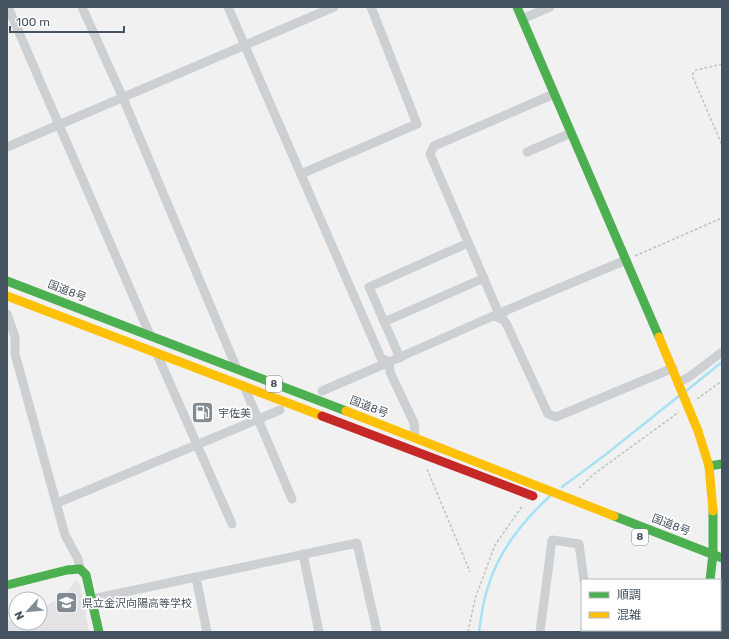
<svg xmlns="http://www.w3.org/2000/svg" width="729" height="639" font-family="Rubik,'Noto Sans JP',sans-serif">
<rect width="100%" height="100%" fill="#f2f1f1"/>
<path fill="#e3e2e4" d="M75 580 80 584 89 632H7V621L16 617V623H40V609L60 598 72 586Z"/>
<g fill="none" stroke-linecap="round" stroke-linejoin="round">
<g stroke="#a5e2f4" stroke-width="2.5">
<path d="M686 391 722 362"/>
<path d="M562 487 605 455 679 396"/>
<path d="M479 632C481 617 483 601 488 587 498 552 524 520 550 496"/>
</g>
<g stroke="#b9c6c3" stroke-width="1.5" stroke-dasharray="3 2" stroke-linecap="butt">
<path d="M722 64 696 70 692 75 722 145"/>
<path d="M635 256 722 218"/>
<path d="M697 399 722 381"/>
<path d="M427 469 470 572"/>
<path d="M579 488 594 474 679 412"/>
<path d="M468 632 475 599 495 545 523 505"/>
</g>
<g stroke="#cdd0d2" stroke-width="9">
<path d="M8 7 150 335"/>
<path d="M82 7 123 98 237 369"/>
<path d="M228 7 381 358 389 362"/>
<path d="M522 19 550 7"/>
<path d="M7 147 334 7"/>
<path d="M527 152 571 133"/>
<path d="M301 174 417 124 371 7"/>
<path d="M7 314 15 337V354L65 535 78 559 80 569"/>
<path d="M499 318 497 309 430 154 434 146 554 94"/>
<path d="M499 318 505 311 626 260"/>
<path d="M384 322 484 278"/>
<path d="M157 354 232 524"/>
<path d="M400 358 369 287 468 243"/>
<path d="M679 382 689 377 722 352"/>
<path d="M244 386 292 499"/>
<path d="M322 391 389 362"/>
<path d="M415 437 414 423 390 372 389 362 493 316 502 318 506 323 548 414 556 417 673 368"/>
<path d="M57 503 280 410"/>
<path d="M303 554 319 632"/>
<path d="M196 577 207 632"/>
<path d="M92 599 357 543 377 632"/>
<path d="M591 630 592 632"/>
<path d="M702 630V632"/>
<path d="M540 632 552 540 579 544 584 580"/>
</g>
<g stroke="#4caf50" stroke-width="9">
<path d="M517 7 659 337"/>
<path d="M7 281 346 411"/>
<path d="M709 466 722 464"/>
<path d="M614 516 722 558"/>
<path d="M710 580 713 554V511"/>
<path d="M7 585 67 570 80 569 86 575 99 632"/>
</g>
<g stroke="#ffc107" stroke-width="9">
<path d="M7 296 322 416"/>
<path d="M659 337 698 431 709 466 713 511"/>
<path d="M346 411 614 516"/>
<path d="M685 632 687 630"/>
</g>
<path stroke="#c62828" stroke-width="9" d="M322 416 533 496"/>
</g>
<defs>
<symbol id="fuel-square" viewBox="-11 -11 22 22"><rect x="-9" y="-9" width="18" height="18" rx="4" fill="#828a93" stroke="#fff"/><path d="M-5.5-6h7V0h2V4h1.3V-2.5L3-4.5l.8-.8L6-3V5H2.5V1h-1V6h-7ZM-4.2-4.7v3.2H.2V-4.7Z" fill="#fff"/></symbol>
<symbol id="school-square" viewBox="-11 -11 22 22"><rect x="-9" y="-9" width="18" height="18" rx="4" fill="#828a93" stroke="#fff"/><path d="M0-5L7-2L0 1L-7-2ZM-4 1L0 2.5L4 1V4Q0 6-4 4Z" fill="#fff"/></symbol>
</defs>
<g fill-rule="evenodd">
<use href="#fuel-square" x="190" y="400" width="25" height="25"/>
<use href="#school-square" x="54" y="590" width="25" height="25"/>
</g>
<g text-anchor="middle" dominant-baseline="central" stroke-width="3.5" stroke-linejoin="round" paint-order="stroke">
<g fill="#fff" stroke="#7e8790" stroke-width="1">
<rect x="266" y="376" width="16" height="16" rx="3"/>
<rect x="632" y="529" width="16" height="16" rx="3"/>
</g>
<g font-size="10" font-weight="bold" fill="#465360">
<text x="274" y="384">8</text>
<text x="640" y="537">8</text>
</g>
<g font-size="11" fill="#465360" stroke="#fff">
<text transform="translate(67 291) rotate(21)">国道8号</text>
<text transform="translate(369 407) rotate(21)">国道8号</text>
<text transform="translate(671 525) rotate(21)">国道8号</text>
</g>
<g font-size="11" fill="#465360" stroke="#fff" text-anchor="start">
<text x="218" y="413">宇佐美</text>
<text x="82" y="603">県立金沢向陽高等学校</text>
</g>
</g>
<rect width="729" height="639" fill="none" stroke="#465360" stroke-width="16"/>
<rect x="581" y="579" width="140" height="52" fill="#ffffff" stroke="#b5babf"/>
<rect x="589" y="592" width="20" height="6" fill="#4caf50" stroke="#b5babf"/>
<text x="617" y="599" font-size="12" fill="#465360">順調</text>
<rect x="589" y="612" width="20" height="6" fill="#ffc107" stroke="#b5babf"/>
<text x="617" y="619" font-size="12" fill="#465360">混雑</text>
<g transform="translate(28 611) rotate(243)"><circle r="19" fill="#ffffff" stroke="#b5babf"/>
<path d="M0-3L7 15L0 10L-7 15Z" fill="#828a93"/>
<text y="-6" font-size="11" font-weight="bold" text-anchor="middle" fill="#465360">N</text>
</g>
<path d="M10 26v6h114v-6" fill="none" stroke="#465360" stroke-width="2"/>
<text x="16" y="26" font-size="12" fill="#465360" stroke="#ffffff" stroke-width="3" paint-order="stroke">100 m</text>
</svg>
